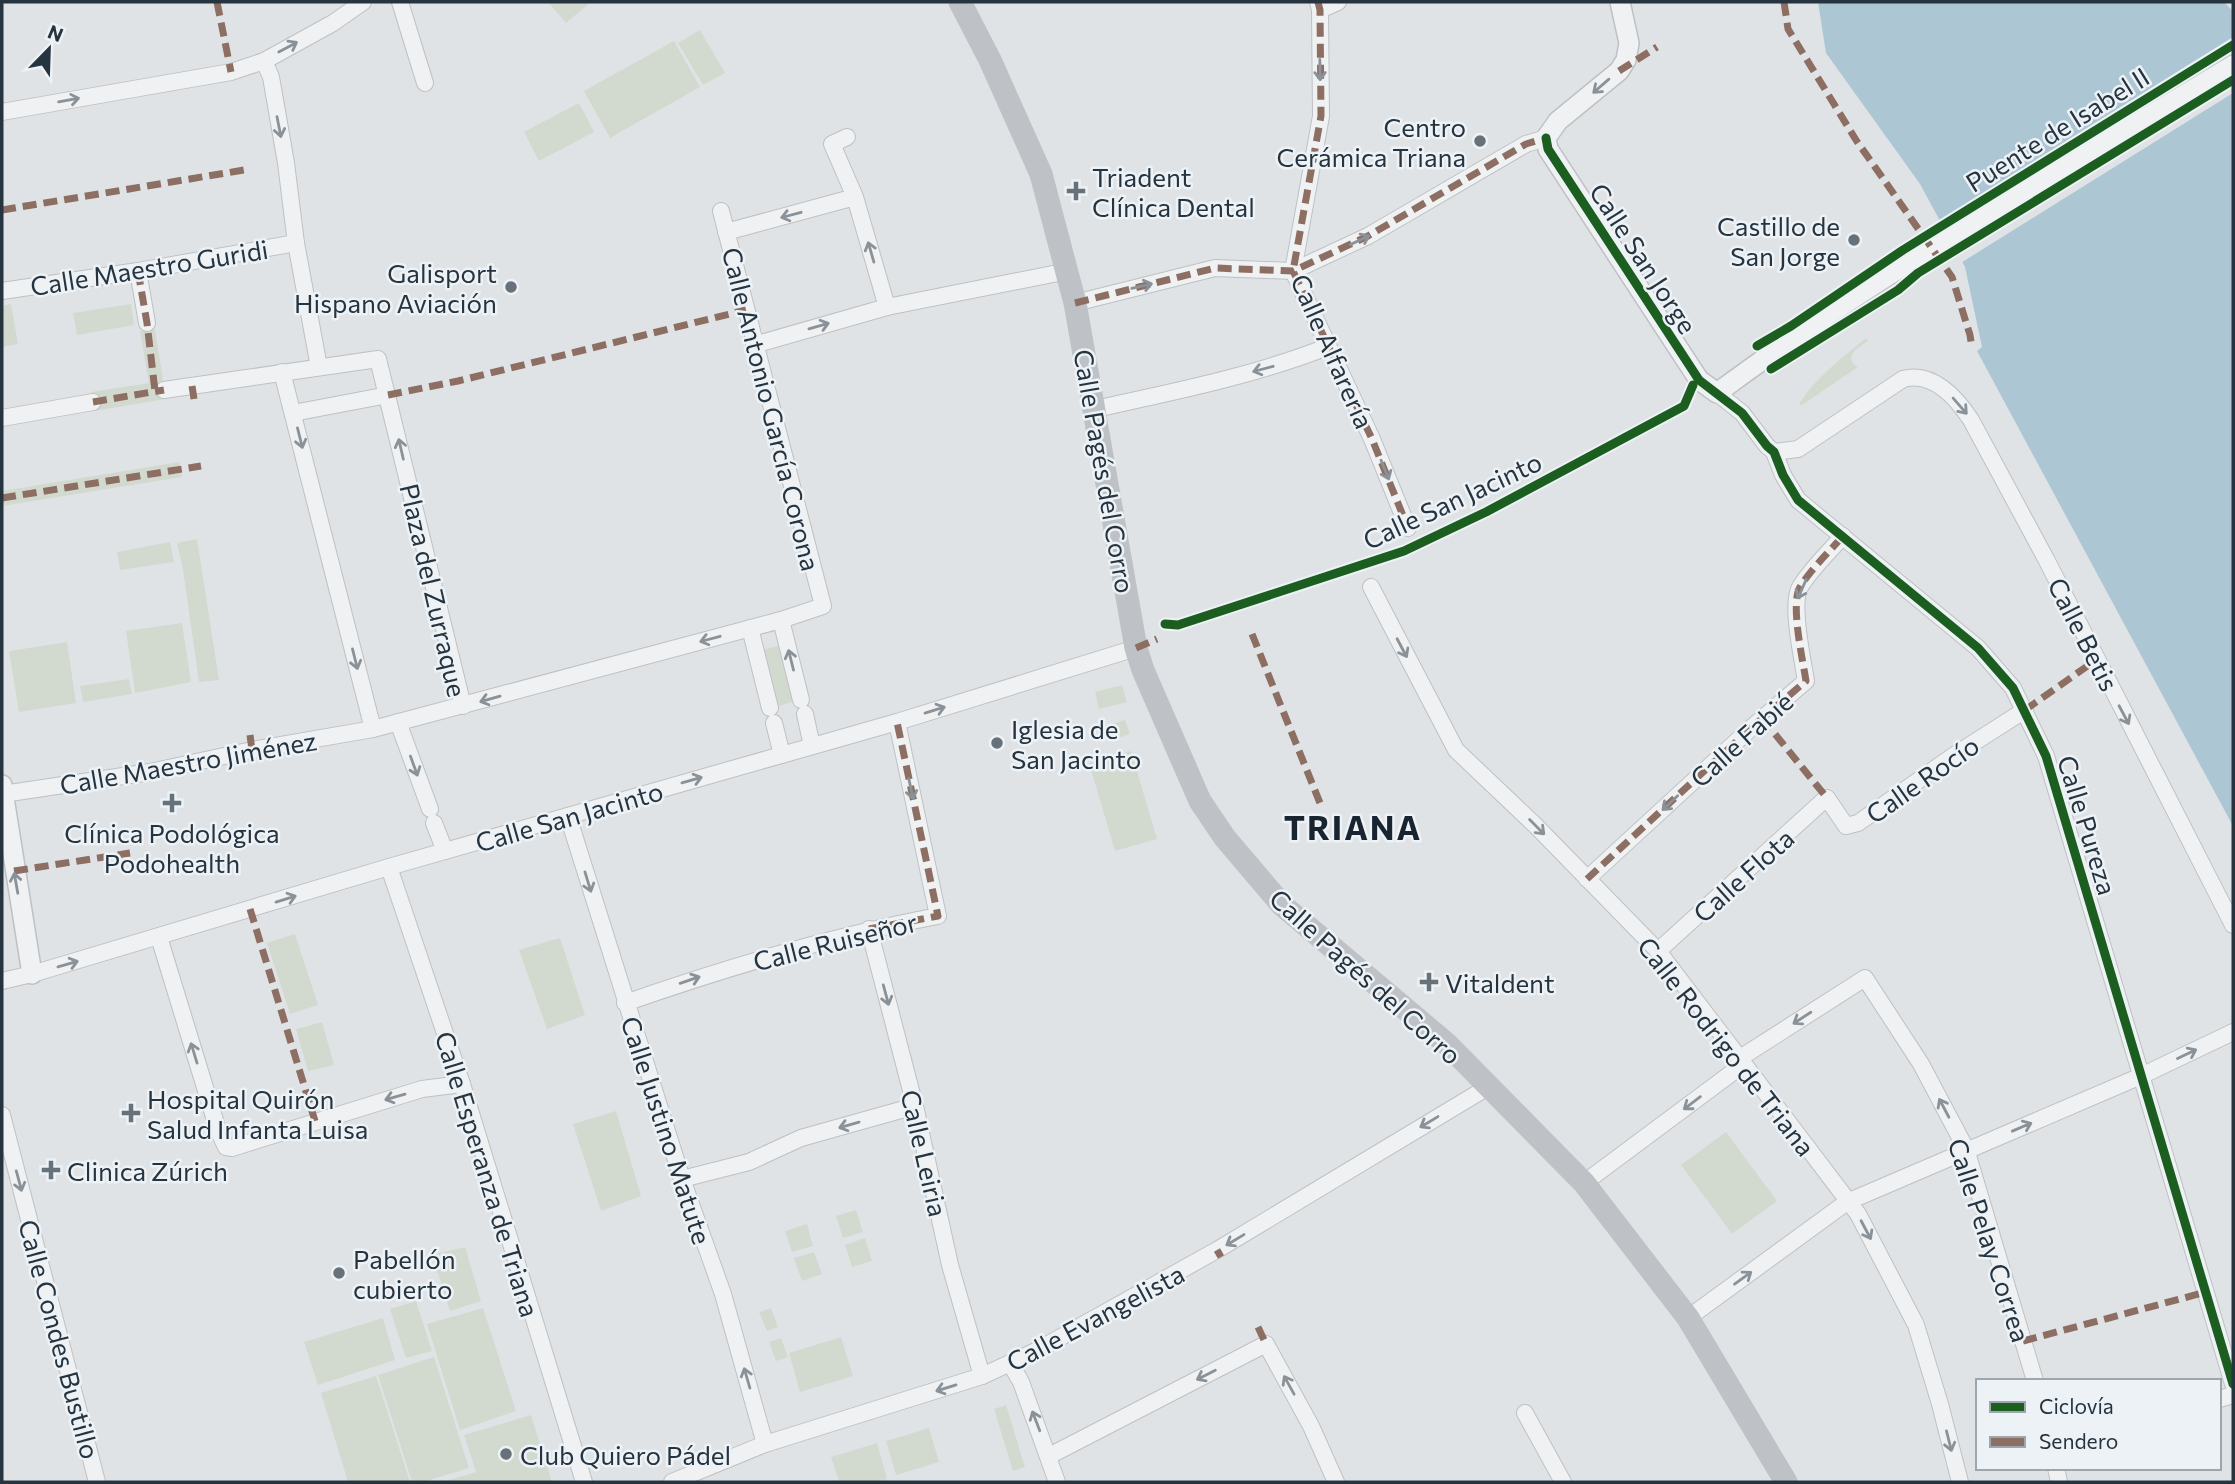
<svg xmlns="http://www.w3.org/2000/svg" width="2235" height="1484" font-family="Commissioner,sans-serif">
<rect width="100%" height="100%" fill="#e0e3e5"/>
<g fill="#d2dad0">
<path d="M548 2H591L566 23Z"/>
<path d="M700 30 725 73 703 85 678 43Z"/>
<path d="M674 41 700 87 610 138 584 91Z"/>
<path d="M579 103 594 132 539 161 524 132Z"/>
<path d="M11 304 18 344 2 347V306Z"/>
<path d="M131 304 134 325 77 335 73 313Z"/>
<path d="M155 329 166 399 94 411 91 392 149 383 140 331Z"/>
<path d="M1866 338 1868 341C1858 348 1842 357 1858 367L1802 405 1799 404C1816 377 1841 359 1866 338Z"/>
<path d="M179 462 182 477 2 506V491Z"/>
<path d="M197 539 219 680 199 682 183 570 177 543Z"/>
<path d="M170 542 174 562 120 570 117 552Z"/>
<path d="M182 623 191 682 135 693 126 631Z"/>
<path d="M67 642 76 703 19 712 9 651Z"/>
<path d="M781 645 795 701 776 707 762 650Z"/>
<path d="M129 679 132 694 83 702 80 686Z"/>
<path d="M1122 685 1127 702 1099 709 1095 692Z"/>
<path d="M1125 720 1130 734 1109 741 1104 726Z"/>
<path d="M1131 751 1157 839 1115 851 1089 763Z"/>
<path d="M295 934 318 1005 290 1014 267 943Z"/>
<path d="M560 938 585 1015 547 1029 519 950Z"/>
<path d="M322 1022 334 1065 308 1071 296 1029Z"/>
<path d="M616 1111 641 1196 601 1211 573 1124Z"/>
<path d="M1726 1132 1777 1201 1732 1234 1681 1165Z"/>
<path d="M856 1210 863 1232 843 1238 836 1216Z"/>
<path d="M807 1224 813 1246 792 1252 785 1231Z"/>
<path d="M865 1238 872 1261 852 1267 845 1245Z"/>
<path d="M465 1247 481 1301 450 1311 432 1255Z"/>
<path d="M814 1252 822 1274 802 1281 794 1258Z"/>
<path d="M416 1301 432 1351 406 1358 390 1309Z"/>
<path d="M483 1308 516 1411 460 1430 427 1324Z"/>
<path d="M771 1308 778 1327 767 1331 759 1312Z"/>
<path d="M383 1318 395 1360 318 1385 304 1342Z"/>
<path d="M841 1337 853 1376 800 1392 789 1353Z"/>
<path d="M781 1338 788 1357 776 1361 769 1342Z"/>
<path d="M434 1357 469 1468 423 1482H412L378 1375Z"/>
<path d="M376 1376 410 1482H348L321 1393Z"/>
<path d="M1006 1405 1025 1467 1013 1471 994 1409Z"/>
<path d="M531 1415 552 1482H442L476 1472 464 1435Z"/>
<path d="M929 1428 939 1462 896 1475 886 1441Z"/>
<path d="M877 1443 887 1479 874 1482H839L831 1457Z"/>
</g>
<path fill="#acc6d3" d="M1818 2H2224L2233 11V826L1977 351 1982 347 1965 267 1920 184 1826 53Z"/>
<path fill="#e0e3e5" d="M2233 37V93L1959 264 1936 222Z"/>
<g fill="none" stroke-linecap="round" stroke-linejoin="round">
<defs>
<g id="minor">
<path d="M400 2 425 83"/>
<path d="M1318 2 1320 10 1321 116 1293 271 1372 439 1408 528"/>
<path d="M1320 10 1338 2"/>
<path d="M264 61 271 77 286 163 296 243 319 367"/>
<path d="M2 112 231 72 264 61 333 23 363 2"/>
<path d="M847 137 832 144 855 197 887 307"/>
<path d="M726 232 855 197"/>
<path d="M138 271 147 323"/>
<path d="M2 291 138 271 296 243"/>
<path d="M1075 303 1215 268 1293 271 1368 236 1526 144 1546 138"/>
<path d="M754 345 887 307 1068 271"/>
<path d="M282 372 373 729"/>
<path d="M164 390 378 359 463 706"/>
<path d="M1717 393 1742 413 1767 446 1774 452 1783 475 1798 500 1978 648 2013 688 2046 756 2233 1384"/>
<path d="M1095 409C1173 392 1253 376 1327 347"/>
<path d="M293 413 388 395"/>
<path d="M2 418 93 402"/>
<path d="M1774 452 1798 449 1903 379C1932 371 1956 397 1971 420L2046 559 2233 925"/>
<path d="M1371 587 1456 750 1536 826 1658 951 1858 1214 1916 1325 1940 1404 1960 1482"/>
<path d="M781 620 801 700"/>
<path d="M750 628 770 708"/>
<path d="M805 714 812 746"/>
<path d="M398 722 430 809"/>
<path d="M774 723 782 755"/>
<path d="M3 794 150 772 252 750 373 729 781 620 823 606 721 211"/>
<path d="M568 816 682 1179 723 1294 765 1444"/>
<path d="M434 823 445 851"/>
<path d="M389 867 462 1084 584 1482"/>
<path d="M1587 879 1751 728 1806 681C1803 661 1790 604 1800 587 1811 569 1829 552 1843 536"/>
<path d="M869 929 915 1106 950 1265 982 1376"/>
<path d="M159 937 218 1130 226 1147 232 1148 422 1089 462 1084"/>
<path d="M1658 951 1823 801 1827 798 1846 826 1858 823 1953 756 2025 710"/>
<path d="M2 981 32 974 389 867 897 722 1136 648"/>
<path d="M625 1003C728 967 831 936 938 916L897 722"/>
<path d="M2 1115 97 1482"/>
<path d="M682 1179 749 1162 801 1138 915 1106"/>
<path d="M1584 1183 1737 1069 1740 1058 1865 978 1921 1064 1966 1149 2035 1381"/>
<path d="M1688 1318 1847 1202 2141 1076 2233 1032"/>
<path d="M1010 1363 1021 1382 1057 1482"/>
<path d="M2219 1399 2233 1395"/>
<path d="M1525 1413 1563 1482"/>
<path d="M1049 1456 1266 1344 1311 1426 1336 1482"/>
<path d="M2056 1468 2059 1482"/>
<path d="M672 1482 765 1444 982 1376 1036 1351 1217 1250 1488 1087"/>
</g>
<g id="tertiary">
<path d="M1620 2 1629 43 1626 60 1619 71 1558 121 1546 138 1548 149 1699 380 1717 393C1880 272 2059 171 2233 65"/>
<path d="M2 785 32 974"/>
</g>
</defs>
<use href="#minor" stroke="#bec1c3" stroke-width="18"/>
<use href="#tertiary" stroke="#bec1c3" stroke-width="22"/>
<use href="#minor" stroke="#eff1f2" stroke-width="16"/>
<use href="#tertiary" stroke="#eff1f2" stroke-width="19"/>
<path stroke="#bec2c6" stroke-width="23" d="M960 2 990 60 1041 174 1075 303 1136 648 1143 670 1200 801 1225 838 1282 905 1447 1044 1584 1183 1688 1318 1786 1482"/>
<g stroke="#8d6e63" stroke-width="7" stroke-dasharray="14 7" stroke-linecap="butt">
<path d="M217 2 231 72"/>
<path d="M1318 2 1320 10 1321 116 1293 271 1372 439 1408 528"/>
<path d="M1784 2 1788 29 1856 140 1952 277 1970 335 1972 348"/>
<path d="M1619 71 1657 47"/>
<path d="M2 210 244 170"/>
<path d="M138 271 147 323 155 391"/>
<path d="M1075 303 1215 268 1293 271 1368 236 1526 144 1546 138"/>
<path d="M192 386 194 399"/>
<path d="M388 395 458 381 746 310"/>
<path d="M93 402 164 390"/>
<path d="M2 498 201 466"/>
<path d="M1252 634 1320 803"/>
<path d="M1136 648 1157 639"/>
<path d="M2025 710 2096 660"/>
<path d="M1762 718 1827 798"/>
<path d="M250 735 252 750"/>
<path d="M14 871 130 853"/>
<path d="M1587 879 1751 728 1806 681C1803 661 1790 604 1800 587 1811 569 1829 552 1843 536"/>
<path d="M250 909 315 1121"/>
<path d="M869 929 938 916 897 722"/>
<path d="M1217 1250 1221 1257"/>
<path d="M1258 1327 1266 1344"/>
<path d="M2023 1341 2206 1292"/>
</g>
<defs>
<g id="cycleway">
<path d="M1546 138 1548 149 1699 380 1742 413 1767 446 1774 452 1783 475 1798 500 1978 648 2013 688 2046 756 2233 1384"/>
<path d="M1757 346 1791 326 1903 250 2233 45"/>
<path d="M1771 369 1898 290 1918 273 2233 80"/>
<path d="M1165 624 1178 625 1404 551 1486 512 1684 406 1693 385"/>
</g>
</defs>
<use href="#cycleway" stroke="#edf2f6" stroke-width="13"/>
<use href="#cycleway" stroke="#1b5e20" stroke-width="9"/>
</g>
<defs><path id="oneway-shaft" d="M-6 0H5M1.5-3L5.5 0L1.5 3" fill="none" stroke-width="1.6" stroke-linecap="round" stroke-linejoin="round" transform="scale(1.75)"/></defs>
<g stroke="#8a9299">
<use href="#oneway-shaft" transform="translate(288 47) rotate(-28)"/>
<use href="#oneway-shaft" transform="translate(1320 70) rotate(89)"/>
<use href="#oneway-shaft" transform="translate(1601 86) rotate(139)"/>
<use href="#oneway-shaft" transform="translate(69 100) rotate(-10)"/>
<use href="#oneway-shaft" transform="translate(279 127) rotate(79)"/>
<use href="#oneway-shaft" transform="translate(791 215) rotate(165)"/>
<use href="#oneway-shaft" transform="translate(1360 240) rotate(-26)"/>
<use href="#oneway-shaft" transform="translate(871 252) rotate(-106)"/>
<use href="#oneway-shaft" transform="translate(1142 286) rotate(-13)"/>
<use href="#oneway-shaft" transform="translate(819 326) rotate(-16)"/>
<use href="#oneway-shaft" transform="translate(1263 369) rotate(165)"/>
<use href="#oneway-shaft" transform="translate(1960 406) rotate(49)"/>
<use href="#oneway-shaft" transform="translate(300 438) rotate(76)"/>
<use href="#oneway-shaft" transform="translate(401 449) rotate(-103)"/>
<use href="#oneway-shaft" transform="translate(1385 470) rotate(68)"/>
<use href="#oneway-shaft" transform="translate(1802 589) rotate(114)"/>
<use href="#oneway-shaft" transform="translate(710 639) rotate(165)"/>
<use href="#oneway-shaft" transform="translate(1402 648) rotate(62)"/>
<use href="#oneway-shaft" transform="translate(355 659) rotate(76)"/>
<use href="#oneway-shaft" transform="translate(791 660) rotate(-104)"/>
<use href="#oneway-shaft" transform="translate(490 699) rotate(164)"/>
<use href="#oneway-shaft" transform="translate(935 710) rotate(-17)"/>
<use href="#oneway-shaft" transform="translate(2124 715) rotate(62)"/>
<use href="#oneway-shaft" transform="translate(414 766) rotate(70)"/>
<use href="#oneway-shaft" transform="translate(692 780) rotate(-16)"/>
<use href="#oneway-shaft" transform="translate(911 789) rotate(78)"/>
<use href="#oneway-shaft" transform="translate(1670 803) rotate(137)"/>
<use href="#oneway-shaft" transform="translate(1537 827) rotate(45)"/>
<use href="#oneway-shaft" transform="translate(588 882) rotate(73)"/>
<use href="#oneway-shaft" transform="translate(16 883) rotate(-100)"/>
<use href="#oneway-shaft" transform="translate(286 899) rotate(-17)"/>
<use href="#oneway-shaft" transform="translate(68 964) rotate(-16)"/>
<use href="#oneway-shaft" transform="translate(690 980) rotate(-19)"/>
<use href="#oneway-shaft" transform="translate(886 995) rotate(75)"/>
<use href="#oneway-shaft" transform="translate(1802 1018) rotate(147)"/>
<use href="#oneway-shaft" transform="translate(194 1053) rotate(-107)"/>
<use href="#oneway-shaft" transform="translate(2187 1054) rotate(-25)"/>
<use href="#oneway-shaft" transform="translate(395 1097) rotate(164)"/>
<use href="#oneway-shaft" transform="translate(1692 1103) rotate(143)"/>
<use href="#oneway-shaft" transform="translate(1944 1108) rotate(-118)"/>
<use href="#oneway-shaft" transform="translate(1429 1122) rotate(149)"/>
<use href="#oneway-shaft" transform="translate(849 1125) rotate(164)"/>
<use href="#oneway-shaft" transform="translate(2022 1127) rotate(-23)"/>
<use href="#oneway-shaft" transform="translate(19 1181) rotate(75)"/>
<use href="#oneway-shaft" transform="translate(1866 1230) rotate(62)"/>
<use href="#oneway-shaft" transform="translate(1235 1240) rotate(149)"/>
<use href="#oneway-shaft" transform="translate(1743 1278) rotate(-36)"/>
<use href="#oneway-shaft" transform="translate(1206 1375) rotate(153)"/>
<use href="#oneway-shaft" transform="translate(747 1378) rotate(-106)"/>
<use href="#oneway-shaft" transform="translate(1289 1385) rotate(-119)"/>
<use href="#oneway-shaft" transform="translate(946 1388) rotate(163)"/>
<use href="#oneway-shaft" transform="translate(1036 1421) rotate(-111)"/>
<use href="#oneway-shaft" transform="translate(1949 1441) rotate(76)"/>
</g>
<g fill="#67717a" stroke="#edf2f6" stroke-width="2.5">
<circle cx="1480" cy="141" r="7"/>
<path d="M1072.5 180.5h7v7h7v7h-7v7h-7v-7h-7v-7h7z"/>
<circle cx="1854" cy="240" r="7"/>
<circle cx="511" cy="287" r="7"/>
<circle cx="997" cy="743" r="7"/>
<path d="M168.5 792.5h7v7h7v7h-7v7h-7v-7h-7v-7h7z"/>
<path d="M1425.5 971.5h7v7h7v7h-7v7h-7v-7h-7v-7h7z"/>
<path d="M127.5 1102.5h7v7h7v7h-7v7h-7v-7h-7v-7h7z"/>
<path d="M47.5 1159.5h7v7h7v7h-7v7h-7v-7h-7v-7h7z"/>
<circle cx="339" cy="1273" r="7"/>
<circle cx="506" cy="1454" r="7"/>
</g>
<g text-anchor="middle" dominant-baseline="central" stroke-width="5" stroke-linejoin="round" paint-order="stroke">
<g font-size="26" fill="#263440" stroke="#edf2f6" text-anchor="start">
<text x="1466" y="126" text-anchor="end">Centro<tspan x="1466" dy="30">Cerámica Triana</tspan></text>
<text x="1092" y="176">Triadent<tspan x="1092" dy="30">Clínica Dental</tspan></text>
<text x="1840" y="225" text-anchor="end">Castillo de<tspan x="1840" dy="30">San Jorge</tspan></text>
<text x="497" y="272" text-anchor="end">Galisport<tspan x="497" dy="30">Hispano Aviación</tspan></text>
<text x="1011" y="728">Iglesia de<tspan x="1011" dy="30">San Jacinto</tspan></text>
<text x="172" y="832" text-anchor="middle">Clínica Podológica<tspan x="172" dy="30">Podohealth</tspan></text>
<text x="1445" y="982">Vitaldent</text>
<text x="147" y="1098">Hospital Quirón<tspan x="147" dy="30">Salud Infanta Luisa</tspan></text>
<text x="67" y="1170">Clinica Zúrich</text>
<text x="353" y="1258">Pabellón<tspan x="353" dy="30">cubierto</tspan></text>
<text x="520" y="1454">Club Quiero Pádel</text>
</g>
<g font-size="26" fill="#263440" stroke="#edf2f6">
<text transform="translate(2057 129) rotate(-32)">Puente de Isabel II</text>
<text transform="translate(1644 258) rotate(57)">Calle San Jorge</text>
<text transform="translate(149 267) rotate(-9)">Calle Maestro Guridi</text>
<text transform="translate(1333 351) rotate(66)">Calle Alfarería</text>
<text transform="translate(772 409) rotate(76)">Calle Antonio García Corona</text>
<text transform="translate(1105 471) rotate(80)">Calle Pagés del Corro</text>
<text transform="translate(1452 500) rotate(-25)">Calle San Jacinto</text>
<text transform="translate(434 590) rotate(77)">Plaza del Zurraque</text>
<text transform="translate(2084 634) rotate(63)">Calle Betis</text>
<text transform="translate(1741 739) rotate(-42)">Calle Fabié</text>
<text transform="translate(188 762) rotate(-10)">Calle Maestro Jiménez</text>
<text transform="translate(1922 779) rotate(-35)">Calle Rocío</text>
<text transform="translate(569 816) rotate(-16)">Calle San Jacinto</text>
<text transform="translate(2088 825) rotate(73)">Calle Pureza</text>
<text transform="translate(1743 875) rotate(-42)">Calle Flota</text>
<text transform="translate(835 941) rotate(-14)">Calle Ruiseñor</text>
<text transform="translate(1366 976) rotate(42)">Calle Pagés del Corro</text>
<text transform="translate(1727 1046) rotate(52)">Calle Rodrigo de Triana</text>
<text transform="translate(667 1130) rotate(72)">Calle Justino Matute</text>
<text transform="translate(925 1153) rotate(77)">Calle Leiria</text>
<text transform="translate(488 1174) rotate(73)">Calle Esperanza de Triana</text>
<text transform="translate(1990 1240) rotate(72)">Calle Pelay Correa</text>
<text transform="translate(1095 1317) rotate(-28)">Calle Evangelista</text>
<text transform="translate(60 1339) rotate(75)">Calle Condes Bustillo</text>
</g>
<g font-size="33" font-weight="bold" letter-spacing="2" fill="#182530" stroke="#edf2f6">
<text x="1353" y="826">TRIANA</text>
</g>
</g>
<rect width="2235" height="1484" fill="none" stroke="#263440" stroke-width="7"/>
<rect x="1976" y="1379" width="245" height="91" fill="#edf2f6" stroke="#9da6ad" stroke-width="2"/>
<rect x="1990" y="1402" width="35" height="10" fill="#1b5e20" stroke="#9da6ad" stroke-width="2"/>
<text x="2039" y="1414" font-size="21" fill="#263440">Ciclovía</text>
<rect x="1990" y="1437" width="35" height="10" fill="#8d6e63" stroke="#9da6ad" stroke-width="2"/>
<text x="2039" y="1449" font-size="21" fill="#263440">Sendero</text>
<g transform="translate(49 49) rotate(23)" stroke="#edf2f6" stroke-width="5" paint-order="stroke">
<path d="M0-5L12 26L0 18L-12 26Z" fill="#263440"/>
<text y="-10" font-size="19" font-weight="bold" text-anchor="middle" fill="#263440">N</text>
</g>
</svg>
